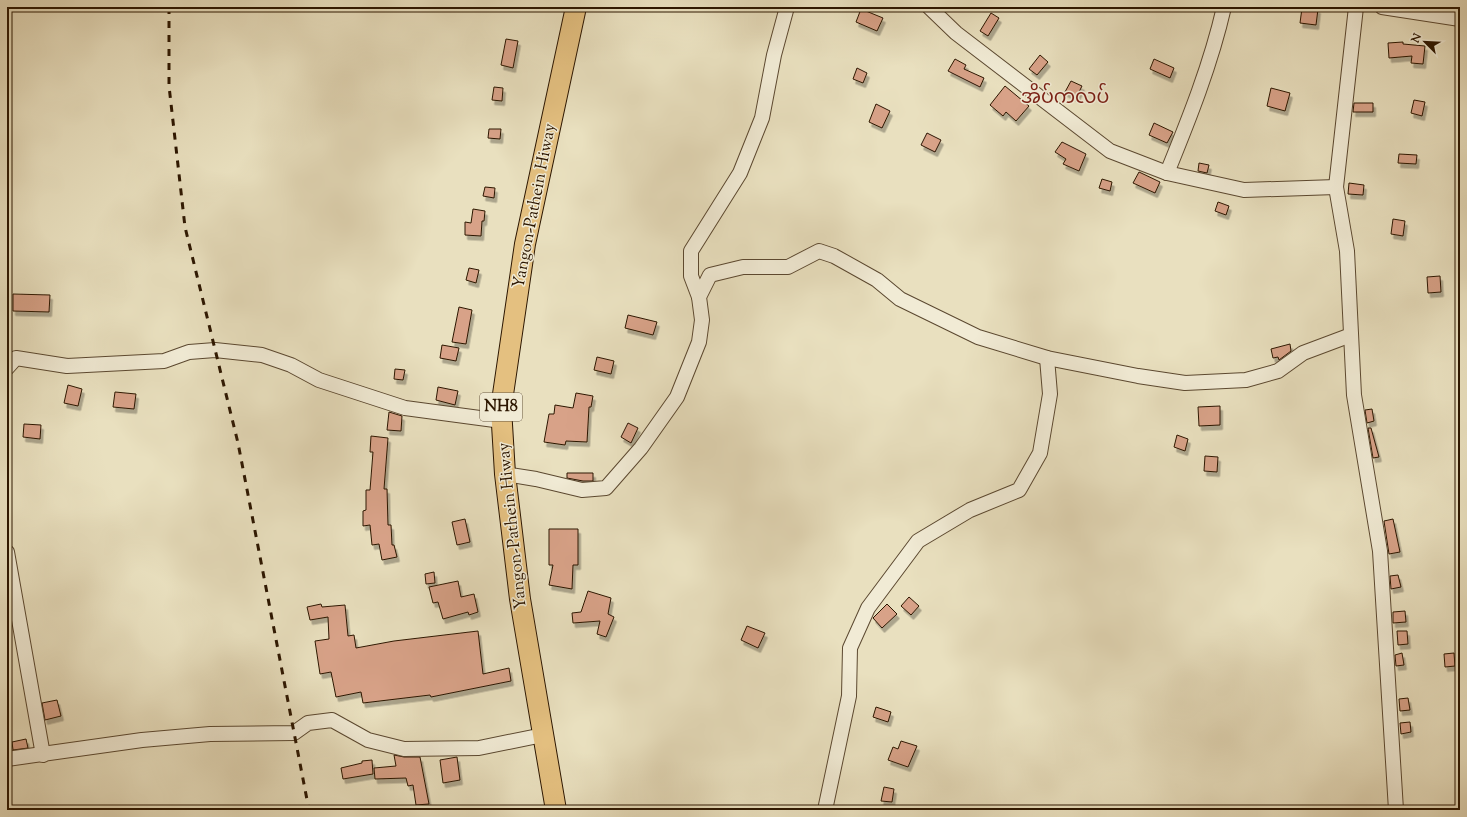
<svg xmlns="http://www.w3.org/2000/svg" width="1467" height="817" font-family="'Sorts Mill Goudy','Noto Sans Myanmar',serif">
<defs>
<filter id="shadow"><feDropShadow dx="2.5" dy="4.5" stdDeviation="0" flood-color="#0004"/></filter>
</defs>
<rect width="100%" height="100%" fill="#e9e0bf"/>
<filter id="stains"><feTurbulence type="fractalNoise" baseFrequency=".005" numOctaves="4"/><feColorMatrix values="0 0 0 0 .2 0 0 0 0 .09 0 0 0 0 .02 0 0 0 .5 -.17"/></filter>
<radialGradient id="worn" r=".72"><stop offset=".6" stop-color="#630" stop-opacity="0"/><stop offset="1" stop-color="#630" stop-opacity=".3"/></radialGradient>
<g fill="#d8a288" stroke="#2c1600" filter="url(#shadow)">
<path d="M1302 8 1318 9 1316 25 1300 23Z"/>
<path d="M861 9 883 18 877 31 856 22Z"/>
<path d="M991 13 999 18 988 36 980 31Z"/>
<path d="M506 39 518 41 513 68 501 65Z"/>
<path d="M1403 42V44L1425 46 1423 64 1411 63 1412 56 1389 58 1388 43Z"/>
<path d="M1040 55 1048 62 1037 75 1029 69Z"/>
<path d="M955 59 966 65 964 69 984 78 980 87 948 71Z"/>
<path d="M1154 59 1174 68 1170 78 1150 69Z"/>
<path d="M857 68 867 73 863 83 853 79Z"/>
<path d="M1071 81 1082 86 1076 98 1065 92Z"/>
<path d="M1005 86 1029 106 1016 121 1006 112 1003 116 990 105Z"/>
<path d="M494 87 503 88 502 101 492 100Z"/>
<path d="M1271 88 1290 93 1285 111 1267 106Z"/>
<path d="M1414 100 1425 102 1422 116 1411 113Z"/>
<path d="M1354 103H1373V112H1353Z"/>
<path d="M876 104 890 111 882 128 869 122Z"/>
<path d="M1154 123 1173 132 1167 143 1149 135Z"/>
<path d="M489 129H501L500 139 488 138Z"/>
<path d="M927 133 941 140 935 152 921 145Z"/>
<path d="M1062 142 1086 154 1079 171 1063 164 1066 159 1055 152Z"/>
<path d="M1399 154 1417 155 1416 164 1398 163Z"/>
<path d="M1199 163 1209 165 1207 173 1198 171Z"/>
<path d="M1139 172 1160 182 1155 193 1133 183Z"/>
<path d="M1102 179 1112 182 1110 191 1099 188Z"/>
<path d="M1349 183 1364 185 1363 195 1348 194Z"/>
<path d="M485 187 495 188 494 198 483 196Z"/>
<path d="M1218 202 1229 206 1226 215 1215 211Z"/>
<path d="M473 209 485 211 484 221H482L481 236 465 235V222L471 223Z"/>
<path d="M1393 219 1405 221 1403 236 1391 234Z"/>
<path d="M469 268 479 270 476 283 466 280Z"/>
<path d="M1440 276 1441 292 1428 293 1427 277Z"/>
<path d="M13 294 50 295 49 312 13 311Z"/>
<path d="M459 307 472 310 466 344 452 342Z"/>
<path d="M628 315 657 322 653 335 625 328Z"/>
<path d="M1290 344 1291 351 1279 360 1278 357 1273 358 1271 349Z"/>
<path d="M442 345 459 348 456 361 440 358Z"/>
<path d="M597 357 614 361 611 374 594 370Z"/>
<path d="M395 369 405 370 403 380 394 379Z"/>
<path d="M68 385 82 389 78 406 64 403Z"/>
<path d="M438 387 458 391 455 405 436 400Z"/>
<path d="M115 392 136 394 134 409 113 407Z"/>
<path d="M576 393 593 396 591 407H589L587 442 566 441 565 445 544 442 549 414H554L555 405 573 408Z"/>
<path d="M1220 406V425L1199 426 1198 407Z"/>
<path d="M1372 409 1374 421 1367 423 1365 410Z"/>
<path d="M389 412 402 416 401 431 387 430Z"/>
<path d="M628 423 638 428 631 443 621 437Z"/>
<path d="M24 424 41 425 40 439 23 437Z"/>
<path d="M1368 428H1371L1379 457 1373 458Z"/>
<path d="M1177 435 1188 439 1185 451 1174 447Z"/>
<path d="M371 436 388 438 384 489H387L388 525H391L392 545H394L397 557 382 560 379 544 372 545 370 525 363 526V511L366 510V490H370L373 452H370Z"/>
<path d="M1205 456 1218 457 1217 472 1204 471Z"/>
<path d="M567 473H593V481H583L567 478Z"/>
<path d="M465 519 470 542 457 545 452 522Z"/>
<path d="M1393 519 1400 552 1389 554 1384 521Z"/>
<path d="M549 529H578V565H573L572 589 549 585 553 565H549Z"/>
<path d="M434 572 435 583 426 584 425 574Z"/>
<path d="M1398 575 1401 587 1391 589 1390 576Z"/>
<path d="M458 581 461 597 474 594 478 612 469 615 468 612 443 619 438 602 433 603 429 587Z"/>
<path d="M588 591 611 598 608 614 614 617 606 637 597 634 600 621 573 623 572 613 581 612Z"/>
<path d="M909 597 919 606 911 615 901 606Z"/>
<path d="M321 604 322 607 345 605 348 636 354 635 356 648 394 641 478 631 483 674 509 668 511 681 431 697 430 695 363 703 361 692 336 697 331 672 320 674 315 641 329 639 328 617 310 620 307 607Z"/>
<path d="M887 604 897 614 882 628 873 618Z"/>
<path d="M1405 611 1406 622 1393 623V612Z"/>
<path d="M747 626 765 633 758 648 741 640Z"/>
<path d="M1397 631H1407L1408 644 1398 645Z"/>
<path d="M1402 653 1404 665 1396 666 1395 655Z"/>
<path d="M1454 653 1455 666 1445 667 1444 654Z"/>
<path d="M1408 698 1410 710 1400 711 1399 699Z"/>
<path d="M57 700 61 716 45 720 42 703Z"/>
<path d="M876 707 891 712 888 722 873 717Z"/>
<path d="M1410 722 1411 732 1401 734 1400 723Z"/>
<path d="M26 739 28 748 13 750 12 742Z"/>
<path d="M901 741 917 746 908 767 888 760 893 747 898 749Z"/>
<path d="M394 755 404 757H420L429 804 416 805 413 785 408 786 406 778 375 779 374 768 396 766Z"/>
<path d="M457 757 460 780 443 783 440 760Z"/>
<path d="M372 760 373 774 343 779 341 768 362 763V761Z"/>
<path d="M884 787 894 789 892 802 881 801Z"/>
</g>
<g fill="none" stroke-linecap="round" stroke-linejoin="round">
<defs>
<g id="minor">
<path d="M929 7 956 33 1110 151 1167 173 1244 190 1336 187"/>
<path d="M1356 7 1336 187 1347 251 1354 395 1380 551 1396 810"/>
<path d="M1382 7 1460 19"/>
<path d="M1167 173C1189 119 1211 64 1224 7"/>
<path d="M699 297 691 276V251L740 173 762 118 774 55 787 7"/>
<path d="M7 368 16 358 67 366 164 361 189 352 215 350 262 355 291 365 319 380 405 408 502 421"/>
<path d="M505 474 536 479 582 490 606 488 641 448 677 397 699 342 702 320 699 297 710 275 743 267H788L819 251 834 256 877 280 900 299 978 337 1047 358 1138 376 1185 383 1246 380 1278 371 1303 353 1351 335"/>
<path d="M7 552 43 755"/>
<path d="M7 759 142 740 210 734 294 733 308 723 332 720 368 740 404 749 479 748 543 735"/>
<path d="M825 810 849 696 850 648 868 608 918 541 970 510 1019 490 1040 453 1050 394 1047 358"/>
</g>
<path id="highway" d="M556 810 520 599 505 474 501 408 525 244 576 7"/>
</defs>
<use href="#minor" stroke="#5b4830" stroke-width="16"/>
<use href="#highway" stroke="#2c1600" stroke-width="22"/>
<use href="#minor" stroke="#f1ebd5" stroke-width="14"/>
<use href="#highway" stroke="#e4c080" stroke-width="20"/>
<path stroke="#2c1600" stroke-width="3" stroke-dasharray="7 7" stroke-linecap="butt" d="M169 7V86L185 227 238 443 309 810"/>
</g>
<g text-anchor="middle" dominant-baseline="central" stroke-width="3" stroke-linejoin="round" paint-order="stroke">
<rect fill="#f1ebd5" stroke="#675640" stroke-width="1" x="480" y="393" width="42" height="28" rx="3"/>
<g font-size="16" font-weight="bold" fill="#2c1600">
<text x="501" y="407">NH8</text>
</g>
<g font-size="17" fill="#2c1600" stroke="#f1ebd5">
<text transform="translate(535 206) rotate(-79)">Yangon-Pathein Hiway</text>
<text transform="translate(513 526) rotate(-96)">Yangon-Pathein Hiway</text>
</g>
<g font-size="19" fill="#7a1f14" stroke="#f1ebd5">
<text x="1065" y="98">အိပ်ကလပ်</text>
</g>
</g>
<rect width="1467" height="817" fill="none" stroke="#e9e0bf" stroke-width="24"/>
<rect x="8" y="8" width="1451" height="801" fill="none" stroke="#2c1600" stroke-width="2"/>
<rect x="12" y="12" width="1443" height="793" fill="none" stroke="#2c1600"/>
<g transform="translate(1425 42) rotate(294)" stroke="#f1ebd5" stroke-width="3" paint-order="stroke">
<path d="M0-3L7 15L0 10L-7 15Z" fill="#2c1600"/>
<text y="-6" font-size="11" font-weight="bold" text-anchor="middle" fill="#2c1600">N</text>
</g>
<rect width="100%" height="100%" filter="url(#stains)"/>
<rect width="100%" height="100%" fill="url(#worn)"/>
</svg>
